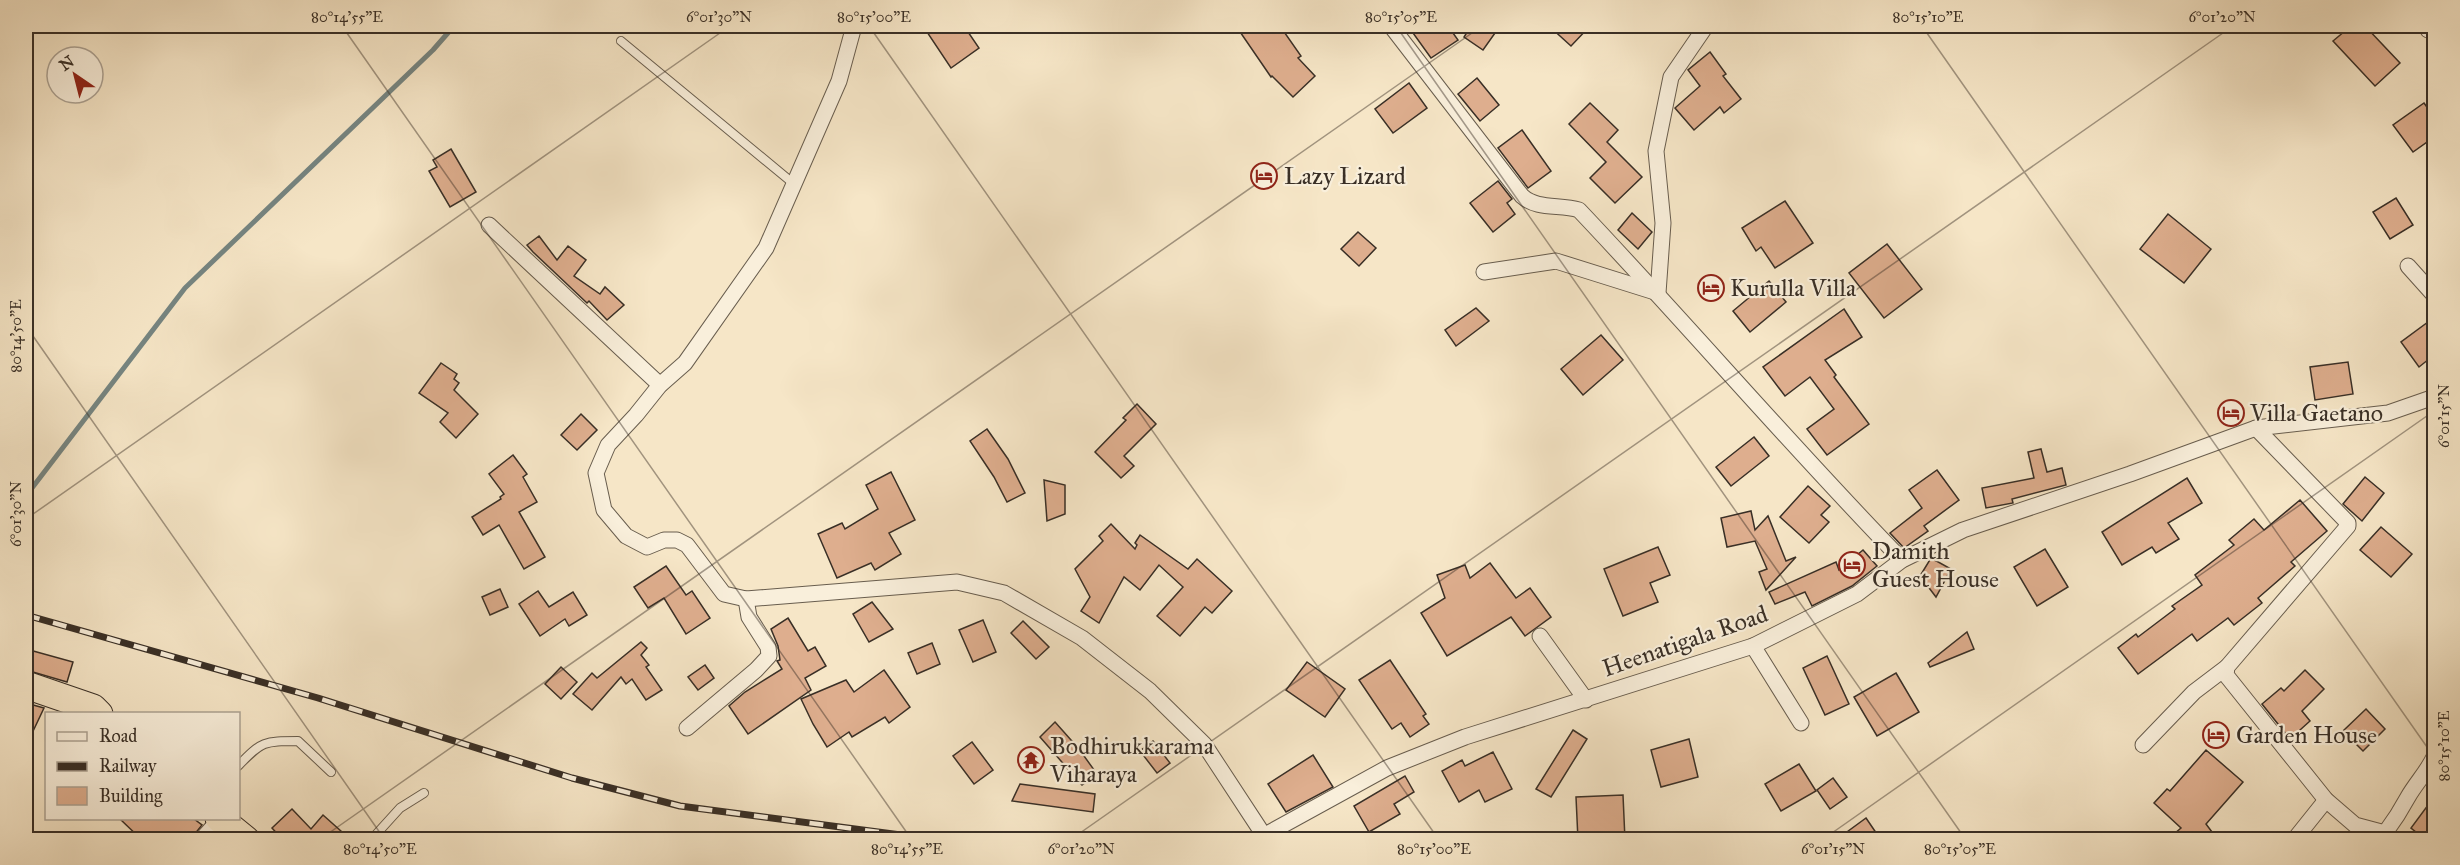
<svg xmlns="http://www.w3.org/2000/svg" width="2460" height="865" font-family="'IM FELL Great Primer',serif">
<rect width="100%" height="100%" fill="#f6e6c7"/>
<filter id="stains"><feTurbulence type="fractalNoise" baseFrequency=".00333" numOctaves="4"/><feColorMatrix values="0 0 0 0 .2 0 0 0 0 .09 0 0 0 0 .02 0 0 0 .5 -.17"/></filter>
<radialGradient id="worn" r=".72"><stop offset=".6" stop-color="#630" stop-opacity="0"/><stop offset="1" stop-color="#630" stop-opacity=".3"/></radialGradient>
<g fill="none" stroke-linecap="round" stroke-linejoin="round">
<path stroke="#768581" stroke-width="5" d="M26 487 32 488 185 288 433 50 454 26"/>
</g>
<g fill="#deae8e" stroke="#392f26" stroke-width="1.5">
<path d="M923 26H964L979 48 951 68Z"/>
<path d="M1236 26H1280L1301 56 1298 58 1315 76 1293 97 1272 76 1271 77Z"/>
<path d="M1408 26H1448L1458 40 1431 58Z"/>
<path d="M1471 26H1500L1483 50 1464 37Z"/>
<path d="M1549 26H1590L1571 46Z"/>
<path d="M2351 26H2365L2400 63 2375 86 2333 41Z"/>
<path d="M1710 52 1726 74 1723 76 1741 99 1724 113 1720 107 1694 130 1675 108 1700 86 1688 70Z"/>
<path d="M1477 78 1499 105 1480 121 1458 94Z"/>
<path d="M1409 83 1427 108 1393 133 1375 109Z"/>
<path d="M1590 103 1618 130 1607 142 1642 177 1615 203 1590 178 1606 162 1569 124Z"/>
<path d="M2424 103 2434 117V137L2413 152 2393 125Z"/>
<path d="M1522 130 1551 171 1528 188 1498 148Z"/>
<path d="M451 149 476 192 450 207 429 171 437 167 433 160Z"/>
<path d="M1498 181 1512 199 1507 203 1515 214 1493 232 1470 203Z"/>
<path d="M2396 198 2413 225 2390 239 2373 212Z"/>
<path d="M1785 201 1813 243 1775 268 1761 247 1756 251 1742 228Z"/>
<path d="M1632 213 1652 232 1638 249 1618 230Z"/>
<path d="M2168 214 2211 249 2184 283 2140 249Z"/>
<path d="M1358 232 1376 248 1359 266 1341 249Z"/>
<path d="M539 236 557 260 568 246 586 260 574 276 600 294 605 287 624 305 607 320 589 301 587 303 533 252 527 245Z"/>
<path d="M1887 244 1922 289 1884 318 1849 273Z"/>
<path d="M1769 281 1786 302 1750 332 1733 311Z"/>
<path d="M1476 308 1489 321 1456 346 1445 330Z"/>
<path d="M1844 309 1862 337 1825 360 1836 375 1834 377 1869 424 1827 455 1807 429 1834 409 1810 377 1785 396 1763 367Z"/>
<path d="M2428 322 2434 330V355L2419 367 2401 342Z"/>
<path d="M1601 335 1623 360 1583 395 1561 369Z"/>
<path d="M2348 362 2353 394 2315 400 2310 367Z"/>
<path d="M441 363 457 374 454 379 459 383 454 390 478 414 456 438 440 422 448 413 419 393Z"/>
<path d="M1137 404 1156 424 1124 456 1134 466 1121 478 1095 452 1126 420 1123 418Z"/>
<path d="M581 414 597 430 577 450 561 435Z"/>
<path d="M987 429 1008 459 1025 493 1007 502 994 477 970 441Z"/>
<path d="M1754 437 1769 456 1731 486 1716 467Z"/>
<path d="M2041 449 2047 472 2062 468 2066 485 2012 499 2013 503 1986 508 1982 488 2034 478 2028 452Z"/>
<path d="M513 455 527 474 523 477 537 502 519 512 545 557 524 569 499 525 483 535 472 517 501 499 500 497 504 494 489 474Z"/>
<path d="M1937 470 1959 500 1924 526 1928 531 1904 548 1890 533 1922 508 1909 490Z"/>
<path d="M891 472 915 520 889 533 901 554 875 570 871 563 837 578 818 534 842 523 845 529 878 509 866 485Z"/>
<path d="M2365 477 2384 493 2362 521 2343 504Z"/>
<path d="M2187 478 2202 503 2168 523 2179 539 2156 553 2152 547 2122 565 2102 532Z"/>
<path d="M1044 480 1065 485V514L1047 521Z"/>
<path d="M1808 486 1830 506 1821 515 1829 522 1809 543 1780 517Z"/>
<path d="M2300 500 2327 531 2291 562 2295 566 2258 598 2262 603 2234 625 2228 618 2197 641 2192 634 2138 674 2118 648 2136 634 2138 637 2175 609 2172 606 2202 585 2195 575 2234 545 2229 540 2254 519 2264 530Z"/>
<path d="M1751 511 1755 530 1768 516 1786 561 1796 557 1766 590 1759 572 1767 569 1755 541 1727 547 1721 518Z"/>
<path d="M1111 524 1135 549 1137 545 1135 543 1140 535 1188 569 1197 559 1232 591 1212 613 1205 607 1180 636 1157 616 1183 587 1159 565 1140 590 1124 577 1099 623 1081 611 1090 597 1075 569 1103 541 1099 536Z"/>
<path d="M2381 527 2412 554 2391 577 2360 550Z"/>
<path d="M1658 547 1670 575 1650 583 1658 602 1623 616 1604 569Z"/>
<path d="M2045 549 2068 587 2037 606 2014 567Z"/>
<path d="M1863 550 1877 566 1852 586 1812 606 1805 592 1775 604 1769 592 1836 562 1839 570Z"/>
<path d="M1931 558 1951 569 1936 597 1920 576Z"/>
<path d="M1490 563 1516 598 1530 588 1551 617 1525 636 1511 617 1447 656 1421 613 1445 598 1437 575 1465 565 1470 578Z"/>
<path d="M666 566 686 595 692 591 710 618 686 634 664 598 648 608 634 587Z"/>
<path d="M500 589 508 607 490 615 482 597Z"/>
<path d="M538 591 549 607 573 592 587 615 569 626 565 619 540 636 519 604Z"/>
<path d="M872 602 893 629 869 642 853 614Z"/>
<path d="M788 618 808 651 815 647 826 666 805 678 811 690 748 734 729 706 745 692 782 669 777 661 780 660 778 646 771 629Z"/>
<path d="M983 620 996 652 973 662 959 630Z"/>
<path d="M1023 621 1049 647 1036 659 1011 633Z"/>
<path d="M1967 632 1974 649 1930 667 1928 663Z"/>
<path d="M641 642 647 648 641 655 649 665 646 667 662 690 646 700 632 679 626 684 621 677 592 710 573 694 592 673 597 678Z"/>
<path d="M932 643 940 664 917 674 908 653Z"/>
<path d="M26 649 73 662 67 682 26 670Z"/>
<path d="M1827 656 1849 704 1825 715 1803 668Z"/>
<path d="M1390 660 1426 714 1423 716 1429 724 1410 737 1401 723 1392 729 1359 680Z"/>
<path d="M1307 662 1345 689 1325 717 1286 690Z"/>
<path d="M705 665 714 678 698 690 688 677Z"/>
<path d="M561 667 577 682 561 699 545 684Z"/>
<path d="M884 670 910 707 889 723 885 717 852 737 849 732 827 747 813 724 801 699 846 680 854 692Z"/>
<path d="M2305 670 2324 689 2302 711 2310 721 2290 739 2262 704 2281 688 2284 691Z"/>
<path d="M1896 673 1919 712 1877 736 1854 697Z"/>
<path d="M26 703 44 708 26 746Z"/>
<path d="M2366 709 2385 729 2363 751 2343 731Z"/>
<path d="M1055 722 1079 749 1097 774 1082 785 1040 737Z"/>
<path d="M1573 730 1587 739 1551 797 1536 789Z"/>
<path d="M1689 739 1698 777 1661 787 1651 750Z"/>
<path d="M1153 741 1170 763 1157 773 1140 751Z"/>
<path d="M972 742 993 770 974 784 953 756Z"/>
<path d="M2206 750 2243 782 2206 824 2218 840H2167L2181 828 2154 803 2167 789 2170 791Z"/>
<path d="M1493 752 1512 789 1485 802 1479 790 1459 802 1442 771 1462 760 1465 766Z"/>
<path d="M1313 755 1333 787 1286 812 1268 784Z"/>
<path d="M1799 764 1816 791 1781 811 1765 784Z"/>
<path d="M1405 776 1414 792 1394 804 1400 814 1369 832 1354 806Z"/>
<path d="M1833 778 1847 797 1830 809 1817 790Z"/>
<path d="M1020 784 1095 794 1093 812 1012 801Z"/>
<path d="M1623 795 1625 840H1578L1576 797Z"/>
<path d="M2434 797V840H2426L2411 828Z"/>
<path d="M292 809 311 829 323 815 351 840H283L272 828Z"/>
<path d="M1866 818 1881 840H1836Z"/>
<path d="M120 819H194L202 825 190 840H142Z"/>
</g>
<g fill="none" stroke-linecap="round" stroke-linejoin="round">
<defs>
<g id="lane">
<path d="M621 41 794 184"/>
<path d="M238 766C262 741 264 741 298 741L331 772"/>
<path d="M371 840 400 808 424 793"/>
</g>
<g id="street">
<path d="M854 26 839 81 766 248 685 363 660 385 636 415 608 445 596 473 604 510 626 536 647 547 664 540H677L687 545 724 594 746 599 957 582 1004 593 1082 638 1150 691 1204 744 1263 834"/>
<path d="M1391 26 1522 196C1537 210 1560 204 1579 210 1688 325 1791 446 1902 560"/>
<path d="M2428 30H2434"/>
<path d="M489 225 660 385"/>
<path d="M2408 266 2434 295"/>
<path d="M1484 272 1556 261 1658 293 1663 223 1656 151 1671 77 1706 26"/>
<path d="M2256 428 2348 523V526L2227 667 2226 675 2326 800 2355 825 2385 833 2393 840"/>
<path d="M1540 636 1586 700"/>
<path d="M1753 646 1801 723"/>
<path d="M687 728 756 670 769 656 768 647 749 617 746 599"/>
<path d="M2143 745 2194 692 2227 667"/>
<path d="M2385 833C2394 821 2401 810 2408 797 2416 783 2427 772 2434 757"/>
<path d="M201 840 220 819"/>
<path d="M1256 840 1387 768 1465 737 1753 646 1857 594 1902 560 1963 530 2130 474 2256 428 2388 413 2434 397"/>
<path d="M2294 840 2326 800"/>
</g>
<g id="highway">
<path d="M26 685 93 708 99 714"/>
<path d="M219 818 246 840"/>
</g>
</defs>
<use href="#lane" stroke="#685d4e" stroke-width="10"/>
<use href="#street" stroke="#685d4e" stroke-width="17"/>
<use href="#highway" stroke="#392f26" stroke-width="29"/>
<use href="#lane" stroke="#f9efdb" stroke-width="8"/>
<use href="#street" stroke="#f9efdb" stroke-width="15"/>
<use href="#highway" stroke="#f6e6c7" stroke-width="27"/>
<defs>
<path id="rail" d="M26 615 318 698 572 778 680 806 939 840"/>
</defs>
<use href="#rail" stroke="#392f26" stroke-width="7"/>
<use href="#rail" stroke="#f9efdb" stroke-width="4.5" stroke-dasharray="14" stroke-linecap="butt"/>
</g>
<path fill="none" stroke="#392f26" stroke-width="1.5" stroke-opacity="0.45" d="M342 26 912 840M869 26 1439 840M1396 26 1966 840M1922 26 2434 757M26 326 385 840M26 519 730 26M319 840 1482 26M1070 840 2233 26M1822 840 2434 411"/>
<defs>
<symbol id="hotel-ring" viewBox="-11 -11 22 22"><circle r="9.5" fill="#f9efdb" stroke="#8f2418" stroke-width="1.5"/><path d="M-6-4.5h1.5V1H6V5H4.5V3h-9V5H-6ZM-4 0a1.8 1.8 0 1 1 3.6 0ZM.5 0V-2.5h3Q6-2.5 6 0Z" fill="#8f2418"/></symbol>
<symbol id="temple-ring" viewBox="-11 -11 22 22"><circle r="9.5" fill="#f9efdb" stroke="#8f2418" stroke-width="1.5"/><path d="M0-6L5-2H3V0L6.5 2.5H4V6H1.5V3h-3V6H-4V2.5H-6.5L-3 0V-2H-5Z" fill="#8f2418"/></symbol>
</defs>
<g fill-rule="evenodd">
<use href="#hotel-ring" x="1249" y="161" width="30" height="30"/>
<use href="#hotel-ring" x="1696" y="273" width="30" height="30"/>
<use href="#hotel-ring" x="2216" y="398" width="30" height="30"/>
<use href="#hotel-ring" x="1837" y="550" width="30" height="30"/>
<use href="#hotel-ring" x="2201" y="720" width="30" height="30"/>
<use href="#temple-ring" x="1016" y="745" width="30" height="30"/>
</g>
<g text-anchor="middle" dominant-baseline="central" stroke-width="4.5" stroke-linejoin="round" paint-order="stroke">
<g font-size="24" fill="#392f26" stroke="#f9efdb" text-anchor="start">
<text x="1284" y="176">Lazy Lizard</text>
<text x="1730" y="288">Kurulla Villa</text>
<text x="2250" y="413">Villa Gaetano</text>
<text x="1872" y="551">Damith<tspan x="1872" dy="28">Guest House</tspan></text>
<text x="2236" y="735">Garden House</text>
<text x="1050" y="746">Bodhirukkarama<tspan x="1050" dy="28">Viharaya</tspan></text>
</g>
<g font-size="24" fill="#392f26" stroke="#f9efdb">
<text transform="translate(1685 641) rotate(-19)">Heenatigala Road</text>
</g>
</g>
<rect width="2460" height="865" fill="none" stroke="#f6e6c7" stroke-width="66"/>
<rect x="45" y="712" width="195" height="108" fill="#f9efdb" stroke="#aca293" stroke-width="1.5"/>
<rect x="57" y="732" width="30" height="9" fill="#f9efdb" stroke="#aca293" stroke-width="1.5"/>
<text x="99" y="742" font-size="18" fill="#392f26">Road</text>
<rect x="57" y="762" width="30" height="9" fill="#392f26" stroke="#aca293" stroke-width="1.5"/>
<text x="99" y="772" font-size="18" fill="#392f26">Railway</text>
<rect x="57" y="787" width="30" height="18" fill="#deae8e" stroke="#aca293" stroke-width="1.5"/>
<text x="99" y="802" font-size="18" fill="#392f26">Building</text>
<g transform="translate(75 75) rotate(325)"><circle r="28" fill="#f9efdb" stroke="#aca293" stroke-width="1.5"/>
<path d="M0-4.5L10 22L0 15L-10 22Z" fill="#8f2418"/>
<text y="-9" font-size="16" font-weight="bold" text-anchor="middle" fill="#392f26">N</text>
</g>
<rect x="33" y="33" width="2394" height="799" fill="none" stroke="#392f26" stroke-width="2"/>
<g font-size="15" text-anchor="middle" fill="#392f26">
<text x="347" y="22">80°14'55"E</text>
<text x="719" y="22">6°01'30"N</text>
<text x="874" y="22">80°15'00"E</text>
<text x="1401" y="22">80°15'05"E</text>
<text x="1928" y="22">80°15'10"E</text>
<text x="2222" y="22">6°01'20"N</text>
<text transform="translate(16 336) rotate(-90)" y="5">80°14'50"E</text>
<text transform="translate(2444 416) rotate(-90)" y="5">6°01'15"N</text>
<text transform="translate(16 514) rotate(-90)" y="5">6°01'30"N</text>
<text transform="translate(2444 746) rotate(-90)" y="5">80°15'10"E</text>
<text x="380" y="854">80°14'50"E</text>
<text x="907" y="854">80°14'55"E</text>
<text x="1081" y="854">6°01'20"N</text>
<text x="1434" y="854">80°15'00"E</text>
<text x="1833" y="854">6°01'15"N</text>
<text x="1960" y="854">80°15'05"E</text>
</g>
<rect width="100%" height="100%" filter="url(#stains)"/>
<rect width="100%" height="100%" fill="url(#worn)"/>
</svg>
